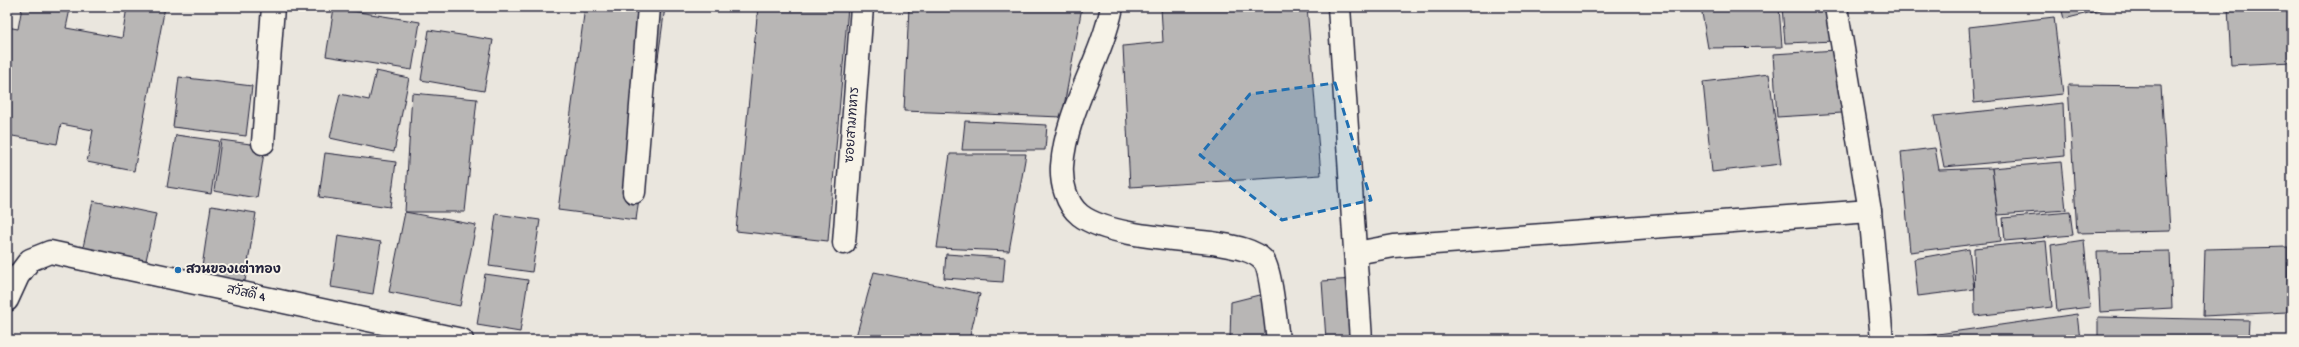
<svg xmlns="http://www.w3.org/2000/svg" width="2299" height="347" font-family="'Gochi Hand','Playpen Sans Thai',sans-serif">
<rect width="100%" height="100%" fill="#eae6de"/>
<filter id="ink" filterUnits="userSpaceOnUse"><feTurbulence type="fractalNoise" baseFrequency=".025" numOctaves="2"/><feDisplacementMap in="SourceGraphic" scale="8" xChannelSelector="R" yChannelSelector="G"/><feConvolveMatrix kernelMatrix="1 2 1 2 8 2 1 2 1" color-interpolation-filters="sRGB"/></filter>
<g filter="url(#ink)">
<g fill="#b8b6b5" stroke="#22223b">
<path d="M22 7 70 9 66 28 122 38 127 7H165L134 171 87 162 93 130 61 124 57 144 7 135 9 89H7V27L18 29Z"/>
<path d="M585 7H665L636 220 558 210Z"/>
<path d="M758 7H848L828 241 736 231Z"/>
<path d="M909 7H1082L1062 117 904 111Z"/>
<path d="M1161 7H1307L1321 175 1130 187 1123 46 1163 42Z"/>
<path d="M1701 7H1779L1782 47 1708 48Z"/>
<path d="M1782 7H1829L1836 41 1785 43Z"/>
<path d="M2061 7H2113L2064 19Z"/>
<path d="M2228 7H2292V62L2231 65Z"/>
<path d="M334 8 420 22 412 70 326 56Z"/>
<path d="M2054 17 2063 94 1974 103 1969 27Z"/>
<path d="M429 30 493 40 484 91 421 80Z"/>
<path d="M1837 50 1842 113 1777 117 1773 54Z"/>
<path d="M376 71 409 78 394 152 330 138 340 94 369 100Z"/>
<path d="M1769 74 1781 164 1712 172 1703 82Z"/>
<path d="M179 77 252 86 246 136 173 127Z"/>
<path d="M2068 85 2161 86 2170 231 2077 233Z"/>
<path d="M412 93 477 99 465 212H405Z"/>
<path d="M2063 103 2065 156 1944 167 1934 116Z"/>
<path d="M965 121 1047 125 1045 150H962Z"/>
<path d="M176 135 219 141 211 194 167 187Z"/>
<path d="M221 140 265 146 257 198 214 191Z"/>
<path d="M1935 148 1939 170 1992 168 2001 241 1910 252 1901 152Z"/>
<path d="M325 153 396 162 390 207 319 197Z"/>
<path d="M950 154H1026L1009 251 937 248Z"/>
<path d="M2061 162 2066 210 1998 215 1992 168Z"/>
<path d="M93 201 156 214 145 265 82 252Z"/>
<path d="M211 206 256 213 245 281 201 274Z"/>
<path d="M405 212 476 225 460 306 389 292Z"/>
<path d="M2070 212 2073 235 2005 241 2003 218Z"/>
<path d="M496 214 540 220 532 272 489 266Z"/>
<path d="M338 235 381 242 373 294 331 287Z"/>
<path d="M2084 240 2090 307 2057 311 2051 245Z"/>
<path d="M2046 241 2052 307 1975 316 1974 248Z"/>
<path d="M2288 247 2287 312 2203 316 2205 249Z"/>
<path d="M1969 249 1974 289 1918 296 1914 259Z"/>
<path d="M2170 251 2172 308 2100 312 2097 252Z"/>
<path d="M946 254 1005 258 1003 282 944 278Z"/>
<path d="M874 272 980 294 969 340H855Z"/>
<path d="M485 274 528 280 520 332 477 325Z"/>
<path d="M1355 279 1358 340H1326L1322 281Z"/>
<path d="M1263 294 1268 340H1230L1231 302Z"/>
<path d="M2077 314 2080 340H1918L1917 337Z"/>
<path d="M2098 317 2249 320 2248 340H2098Z"/>
</g>
<g fill="none" stroke-linecap="round" stroke-linejoin="round">
<defs>
<g id="minor">
<path d="M1112 7C1101 61 1066 110 1062 166 1061 182 1066 204 1080 215 1107 236 1178 239 1212 243 1228 246 1252 248 1263 260 1271 268 1276 326 1278 340"/>
<path d="M1339 7 1361 340"/>
<path d="M1836 7 1870 211 1882 340"/>
<path d="M263 143 273 7"/>
<path d="M634 192 649 7"/>
<path d="M844 243 862 7"/>
<path d="M1356 253 1394 246 1870 211"/>
<path d="M7 300 18 276 30 260 50 252 462 340"/>
</g>
</defs>
<use href="#minor" stroke="#22223b" stroke-width="25"/>
<use href="#minor" stroke="#f7f3e8" stroke-width="22"/>
</g>
</g>
<path fill="#1f6fb2" fill-opacity="0.2" stroke="#1f6fb2" stroke-width="3" stroke-dasharray="8 5" stroke-linejoin="round" d="M1335 83 1371 200 1282 220 1200 155 1250 94Z"/>
<circle fill="#1f6fb2" stroke="#f7f3e8" stroke-width="1.5" cx="178" cy="270" r="4"/>
<g text-anchor="middle" dominant-baseline="central" stroke-width="4" stroke-linejoin="round" paint-order="stroke">
<g font-size="13" fill="#22223b" stroke="#f7f3e8">
<text transform="translate(853 125) rotate(-86)">ซอยสามทหาร</text>
<text transform="translate(246 294) rotate(12)">สวัสดี 4</text>
</g>
<g font-size="13" font-weight="bold" fill="#22223b" stroke="#f7f3e8" text-anchor="start">
<text x="186" y="270">สวนของเต่าทอง</text>
</g>
</g>
<rect width="2299" height="347" fill="none" stroke="#f7f3e8" stroke-width="24"/>
<rect x="12" y="12" width="2275" height="323" fill="none" stroke="#22223b" stroke-width="1.5" filter="url(#ink)"/>
</svg>
